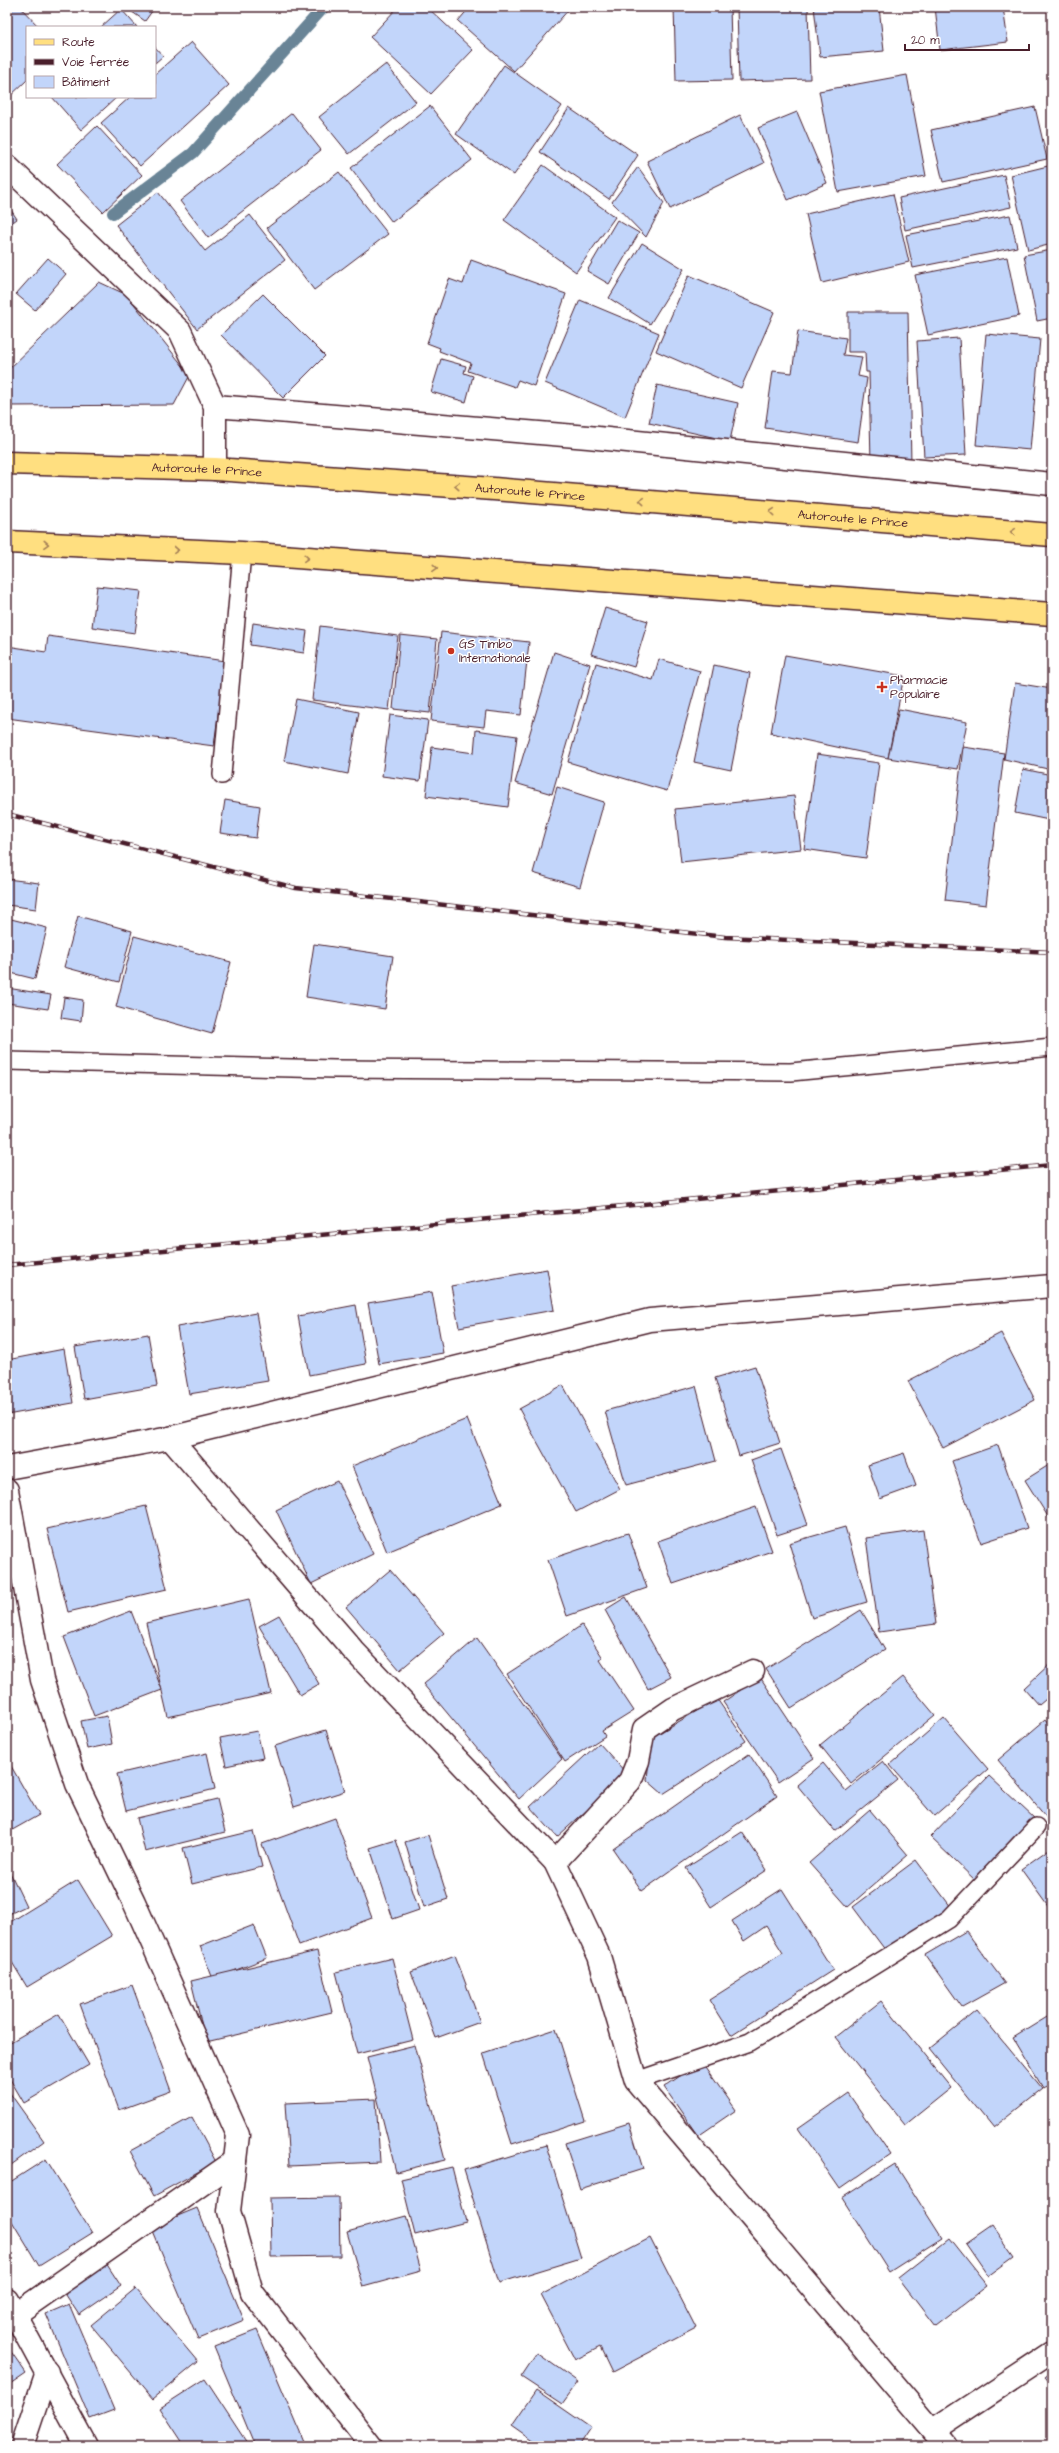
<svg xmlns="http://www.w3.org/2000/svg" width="1059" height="2453" font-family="'Architects Daughter',sans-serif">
<rect width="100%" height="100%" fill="#fff"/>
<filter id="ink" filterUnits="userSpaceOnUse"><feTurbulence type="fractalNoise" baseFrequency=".025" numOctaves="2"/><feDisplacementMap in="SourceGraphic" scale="8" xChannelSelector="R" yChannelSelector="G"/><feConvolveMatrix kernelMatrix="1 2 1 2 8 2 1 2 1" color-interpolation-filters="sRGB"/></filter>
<g filter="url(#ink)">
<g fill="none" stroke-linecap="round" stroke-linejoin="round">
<path stroke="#698496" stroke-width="12" d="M113 213 193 153 324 7"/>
</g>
<g fill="#c2d5fa" stroke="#4a1f2b">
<path d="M7 7H20L39 27H27V80L7 99Z"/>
<path d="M125 7H155L145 21Z"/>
<path d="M398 7H427L473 50 431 94 370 37Z"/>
<path d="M470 7H571L514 71 458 21Z"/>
<path d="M674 7H730L732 80 676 81Z"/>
<path d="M737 7H808L810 79 739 81Z"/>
<path d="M814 7H879L884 51 820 57Z"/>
<path d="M935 7H1003L1008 42 940 50Z"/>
<path d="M121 9 137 27H101Z"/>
<path d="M191 42 229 85 140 166 101 123 130 97H155V74Z"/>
<path d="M155 47 163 56 155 63Z"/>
<path d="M386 64 416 102 349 154 319 117Z"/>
<path d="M504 65 562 106 514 175 456 134Z"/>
<path d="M907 75 926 176 838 192 819 91Z"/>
<path d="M52 97H117L81 130Z"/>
<path d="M430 106 472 160 392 222 351 168Z"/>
<path d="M1035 107 1047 159 943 182 931 130Z"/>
<path d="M569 108 638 155 609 199 540 152Z"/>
<path d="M797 112 827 183 788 200 758 128Z"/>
<path d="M292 113 321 150 208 238 180 201Z"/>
<path d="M740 115 764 163 670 209 647 161Z"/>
<path d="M97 126 142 175 103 212 57 164Z"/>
<path d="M543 165 615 217 576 272 504 220Z"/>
<path d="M1052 165V244L1028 250 1011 175Z"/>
<path d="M638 167 664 203 646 237 612 202Z"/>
<path d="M339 172 388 234 314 290 267 228Z"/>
<path d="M1004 175 1011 207 905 230 899 198Z"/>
<path d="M158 192 205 251 250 215 285 260 197 329 116 225Z"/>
<path d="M893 194 909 262 822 283 806 214Z"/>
<path d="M7 204 17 219 7 226Z"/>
<path d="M1010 215 1017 247 913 268 906 235Z"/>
<path d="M617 220 639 233 609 284 587 271Z"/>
<path d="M642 243 684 269 650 324 609 298Z"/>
<path d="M1052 250V318L1037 321 1024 255Z"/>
<path d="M1007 257 1019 316 928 335 915 275Z"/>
<path d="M48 258 66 274 35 310 16 294Z"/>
<path d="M471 260 566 294 534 386 518 380 515 387 468 371 471 363 439 351 440 348 427 343 449 279 463 284Z"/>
<path d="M689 275 774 312 741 388 656 351Z"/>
<path d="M99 282 127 295 190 375 174 405 7 406 9 369Z"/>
<path d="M263 294 325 356 283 398 221 335Z"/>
<path d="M580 300 659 333 625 417 545 383Z"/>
<path d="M848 312H908L911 463H871L869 372H866L865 352H848Z"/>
<path d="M798 331 846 338 843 355 862 357 858 376 867 378 858 442 765 428 773 371 792 373Z"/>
<path d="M986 334 1040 339 1030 450 976 445Z"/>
<path d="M959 338 966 455 924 457 917 341Z"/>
<path d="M441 359 466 366 464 373 473 376 466 402 431 392Z"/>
<path d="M657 385 738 403 730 441 649 423Z"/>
<path d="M97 586 141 591 135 633 92 627Z"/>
<path d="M605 608 648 621 634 667 591 654Z"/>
<path d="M253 623 307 631 304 653 250 645Z"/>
<path d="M320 626 398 636 389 710 312 700Z"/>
<path d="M441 632 529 642 521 715 486 711 484 727 431 721Z"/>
<path d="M400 635 437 639 430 713 393 709Z"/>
<path d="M48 636 225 661 214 746 7 718V646L46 652Z"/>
<path d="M554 652 590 664 552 794 515 783Z"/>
<path d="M785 655 904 676 888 758 771 733Z"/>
<path d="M659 659 700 671 667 791 568 762 596 663 653 680Z"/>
<path d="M714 665 750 673 731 770 694 762Z"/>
<path d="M1015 683 1052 689V770L1004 759Z"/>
<path d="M296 699 359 712 348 774 284 761Z"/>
<path d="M899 709 967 722 958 769 888 758Z"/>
<path d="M390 715 428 720 420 781 382 776Z"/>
<path d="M476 730 517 736 508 807 426 796 432 747 474 753Z"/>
<path d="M963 747 1004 753 986 905 945 900Z"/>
<path d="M817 754 879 763 866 858 804 849Z"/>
<path d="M1023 769 1052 775V802L1049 820 1015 813Z"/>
<path d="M557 787 604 802 580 887 533 873Z"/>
<path d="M794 796 801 849 681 862 675 809Z"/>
<path d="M225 800 260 806 256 838 220 833Z"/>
<path d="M7 879 39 883 36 909 7 905Z"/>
<path d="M78 916 132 931 119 982 64 967Z"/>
<path d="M7 918 47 928 35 979 7 972Z"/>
<path d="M134 936 231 962 212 1034 116 1007Z"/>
<path d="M314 944 393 956 385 1009 306 997Z"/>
<path d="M7 988 51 995 48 1009 7 1003Z"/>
<path d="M64 997 83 1000 81 1021 61 1018Z"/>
<path d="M547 1269 554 1310 459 1327 451 1286Z"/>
<path d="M432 1292 443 1353 379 1364 368 1303Z"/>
<path d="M356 1305 366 1364 309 1375 298 1316Z"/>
<path d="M256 1313 268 1381 189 1394 177 1327Z"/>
<path d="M1001 1333 1035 1400 943 1448 908 1381Z"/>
<path d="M148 1334 157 1386 84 1399 75 1347Z"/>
<path d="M64 1349 73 1403 7 1415V1360Z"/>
<path d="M755 1366 780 1443 739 1456 715 1378Z"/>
<path d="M563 1385 620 1489 576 1512 519 1409Z"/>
<path d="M696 1386 716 1461 626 1485 605 1411Z"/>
<path d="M467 1419 502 1504 387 1552 352 1466Z"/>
<path d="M998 1445 1027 1528 981 1543 952 1461Z"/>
<path d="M781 1449 808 1525 777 1535 751 1460Z"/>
<path d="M904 1453 916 1486 880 1499 868 1465Z"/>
<path d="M1052 1463V1523L1025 1480Z"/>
<path d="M337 1481 373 1554 311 1584 276 1510Z"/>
<path d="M146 1506 167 1589 68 1612 47 1529Z"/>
<path d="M756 1507 772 1551 673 1584 658 1541Z"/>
<path d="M845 1527 867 1602 812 1618 789 1543Z"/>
<path d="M923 1530 936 1624 879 1632 866 1538Z"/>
<path d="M628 1533 647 1588 567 1616 548 1560Z"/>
<path d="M390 1570 444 1633 400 1670 346 1607Z"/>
<path d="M626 1597 671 1677 648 1689 605 1610Z"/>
<path d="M249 1599 271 1693 168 1717 146 1623Z"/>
<path d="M861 1610 885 1650 791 1708 766 1669Z"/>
<path d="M131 1611 162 1690 94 1716 64 1637Z"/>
<path d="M279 1615 319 1684 300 1695 259 1626Z"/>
<path d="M582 1625 603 1658 600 1660 634 1711 602 1731 605 1736 565 1762 507 1674Z"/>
<path d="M477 1638 562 1759 519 1799 423 1684Z"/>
<path d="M1052 1662V1694L1039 1705 1024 1688Z"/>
<path d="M760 1677 814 1758 778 1782 723 1702Z"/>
<path d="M903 1677 935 1715 851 1784 820 1745Z"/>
<path d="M717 1699 746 1741 663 1794 647 1780 651 1738Z"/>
<path d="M107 1716 112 1744 87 1749 81 1721Z"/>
<path d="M944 1718 988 1769 934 1816 890 1765Z"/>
<path d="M1045 1720 1052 1729V1812L1046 1817 998 1760Z"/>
<path d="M326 1730 345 1791 294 1807 275 1746Z"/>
<path d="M257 1731 263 1758 226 1766 220 1738Z"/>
<path d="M599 1743 627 1774 557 1837 530 1807Z"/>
<path d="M207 1753 215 1789 126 1811 117 1774Z"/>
<path d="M749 1754 777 1796 642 1891 613 1849Z"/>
<path d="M7 1759 39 1815 7 1833Z"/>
<path d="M883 1761 898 1780 835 1831 797 1785 823 1763 846 1791Z"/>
<path d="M989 1776 1035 1819 977 1882 930 1837Z"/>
<path d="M217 1799 225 1832 145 1852 137 1818Z"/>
<path d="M870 1810 908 1855 848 1907 809 1863Z"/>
<path d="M335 1818 372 1918 299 1945 262 1844Z"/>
<path d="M253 1831 262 1867 192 1884 183 1848Z"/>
<path d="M742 1832 767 1870 711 1907 686 1868Z"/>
<path d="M428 1835 448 1899 424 1907 405 1842Z"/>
<path d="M396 1840 419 1910 393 1919 370 1848Z"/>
<path d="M1052 1847V1912L1021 1869Z"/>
<path d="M916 1860 951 1907 889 1955 853 1907Z"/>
<path d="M7 1866 26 1906 7 1915Z"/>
<path d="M78 1880 112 1936 27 1987 7 1954V1924Z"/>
<path d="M782 1889 833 1970 731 2035 709 2000 783 1953 766 1926 744 1941 732 1921Z"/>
<path d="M254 1925 267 1958 213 1979 200 1946Z"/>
<path d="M966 1931 1005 1983 962 2007 925 1955Z"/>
<path d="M317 1951 332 2012 206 2042 191 1981Z"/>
<path d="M455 1955 480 2022 436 2038 411 1972Z"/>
<path d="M392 1958 413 2040 357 2054 336 1972Z"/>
<path d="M132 1985 171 2091 119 2110 80 2004Z"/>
<path d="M881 2001 951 2088 905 2125 835 2037Z"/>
<path d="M977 2010 1042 2089 993 2128 929 2049Z"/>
<path d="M59 2014 89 2065 24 2103 7 2074V2044Z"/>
<path d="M1052 2014V2082L1043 2088 1013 2038Z"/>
<path d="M556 2029 585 2121 512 2144 483 2053Z"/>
<path d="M415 2045 445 2160 396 2172 367 2057Z"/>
<path d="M702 2061 736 2110 698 2136 664 2087Z"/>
<path d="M7 2089 44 2141 7 2168Z"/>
<path d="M848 2093 890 2154 840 2189 798 2128Z"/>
<path d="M376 2099 380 2162 289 2166 285 2103Z"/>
<path d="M192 2117 216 2162 154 2196 130 2151Z"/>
<path d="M629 2123 643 2169 580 2189 565 2143Z"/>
<path d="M546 2145 581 2258 499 2283 464 2170Z"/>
<path d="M46 2159 92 2233 39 2266 7 2213V2184Z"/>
<path d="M895 2164 942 2238 889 2272 842 2198Z"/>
<path d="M452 2167 466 2222 415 2235 401 2179Z"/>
<path d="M339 2197 340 2256 271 2257 270 2198Z"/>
<path d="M197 2208 244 2320 198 2339 151 2227Z"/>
<path d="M406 2216 421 2271 363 2287 347 2232Z"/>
<path d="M992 2226 1014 2257 988 2276 966 2244Z"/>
<path d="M650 2238 696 2328 612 2372 600 2347 575 2360 541 2295Z"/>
<path d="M949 2238 987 2286 935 2326 898 2278Z"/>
<path d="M106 2263 121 2286 79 2315 64 2292Z"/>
<path d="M136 2288 198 2362 153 2399 91 2325Z"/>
<path d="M69 2304 114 2410 90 2419 46 2314Z"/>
<path d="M257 2330 306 2446H255L214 2347Z"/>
<path d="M7 2346 26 2373 7 2386Z"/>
<path d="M537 2353 578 2382 562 2404 521 2377Z"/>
<path d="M1052 2374V2389L1044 2380Z"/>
<path d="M205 2379 249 2446H185L160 2408Z"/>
<path d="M536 2390 591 2428 579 2446H542L512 2425Z"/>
</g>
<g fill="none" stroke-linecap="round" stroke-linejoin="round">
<defs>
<g id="lane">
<path d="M222 775 242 553"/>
<path d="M7 1061 335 1069 791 1072 1052 1047"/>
<path d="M636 2081 750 2042 949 1919 1036 1827"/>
</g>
<g id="street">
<path d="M7 166 180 331 215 406V469"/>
<path d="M215 406 588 437 1052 484"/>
<path d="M170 1438 353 1650 555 1862 599 1956 636 2081 946 2446"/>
<path d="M7 1490 42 1680 77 1784 134 1902 238 2135 229 2211 252 2292 371 2446"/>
<path d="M555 1862 630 1781 638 1761 644 1729 673 1709 753 1671"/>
<path d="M7 2300 86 2446"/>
<path d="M16 2314 235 2161"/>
<path d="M934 2430 1052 2352"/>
<path d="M22 2446 47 2372"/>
</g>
<path id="secondary" d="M7 1468 170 1438 650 1320 1052 1286"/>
<g id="primary">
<path id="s1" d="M7 463 215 469 494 489 1052 535"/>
<path d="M7 542 242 553 1052 614"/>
</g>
</defs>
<use href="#lane" stroke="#4a1f2b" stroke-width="20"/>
<use href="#street" stroke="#4a1f2b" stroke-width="25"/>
<use href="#secondary" stroke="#4a1f2b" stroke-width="25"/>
<use href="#primary" stroke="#4a1f2b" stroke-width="25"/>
<use href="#lane" stroke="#fff" stroke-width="17"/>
<use href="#street" stroke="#fff" stroke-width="22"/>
<use href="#secondary" stroke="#fff" stroke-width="22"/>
<use href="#primary" stroke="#ffdf80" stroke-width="22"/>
<defs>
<g id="rail">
<path d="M7 814 296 888 725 937 1052 952"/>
<path d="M7 1265 1052 1165"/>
</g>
</defs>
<use href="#rail" stroke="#4a1f2b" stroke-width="4.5"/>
<use href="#rail" stroke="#fff" stroke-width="3" stroke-dasharray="9" stroke-linecap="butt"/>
</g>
<defs><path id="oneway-chevron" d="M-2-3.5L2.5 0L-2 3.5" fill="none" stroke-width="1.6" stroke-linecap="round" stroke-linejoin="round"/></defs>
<g stroke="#a47f56">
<use href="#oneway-chevron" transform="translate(457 486) rotate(-176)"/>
<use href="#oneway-chevron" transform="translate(642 501) rotate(-175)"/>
<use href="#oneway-chevron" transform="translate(772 512) rotate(-175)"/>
<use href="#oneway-chevron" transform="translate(1013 532) rotate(-175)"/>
<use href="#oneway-chevron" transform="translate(46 544) rotate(3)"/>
<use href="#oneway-chevron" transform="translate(176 550) rotate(3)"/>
<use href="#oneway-chevron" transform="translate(306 558) rotate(4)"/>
<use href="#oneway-chevron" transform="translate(435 568) rotate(4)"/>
</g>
</g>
<g fill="#c8321e" stroke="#fff" stroke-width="1.5">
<circle cx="451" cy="651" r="4"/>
<path d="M880 681h4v4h4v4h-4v4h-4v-4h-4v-4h4z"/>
</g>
<g text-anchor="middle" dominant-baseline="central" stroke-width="3" stroke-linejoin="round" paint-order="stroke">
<g font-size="12" fill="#4a1f2b" stroke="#fff">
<text stroke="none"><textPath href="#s1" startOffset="200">Autoroute le Prince</textPath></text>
<text stroke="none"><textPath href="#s1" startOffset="524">Autoroute le Prince</textPath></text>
<text stroke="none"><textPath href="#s1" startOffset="848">Autoroute le Prince</textPath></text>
</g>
<g font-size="12" fill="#4a1f2b" stroke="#fff" text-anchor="start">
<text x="459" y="644">GS Timbo<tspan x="459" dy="14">Internationale</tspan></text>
<text x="890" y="680">Pharmacie<tspan x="890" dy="14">Populaire</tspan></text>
</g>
</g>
<rect width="1059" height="2453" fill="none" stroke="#fff" stroke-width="24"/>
<rect x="12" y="12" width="1035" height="2429" fill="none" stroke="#4a1f2b" stroke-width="1.5" filter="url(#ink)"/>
<rect x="26" y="26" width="130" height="72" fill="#ffffff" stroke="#b7a5aa"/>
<rect x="34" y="39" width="20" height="6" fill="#ffdf80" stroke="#b7a5aa"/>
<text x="62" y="46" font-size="12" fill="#4a1f2b">Route</text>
<rect x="34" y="59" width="20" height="6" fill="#4a1f2b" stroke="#b7a5aa"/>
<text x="62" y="66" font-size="12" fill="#4a1f2b">Voie ferrée</text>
<rect x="34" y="76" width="20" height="12" fill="#c2d5fa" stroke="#b7a5aa"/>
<text x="62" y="86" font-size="12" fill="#4a1f2b">Bâtiment</text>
<path d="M905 44v6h124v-6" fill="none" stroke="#4a1f2b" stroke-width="2"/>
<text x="911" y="44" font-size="12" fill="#4a1f2b" stroke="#ffffff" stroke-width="3" paint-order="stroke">20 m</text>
</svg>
